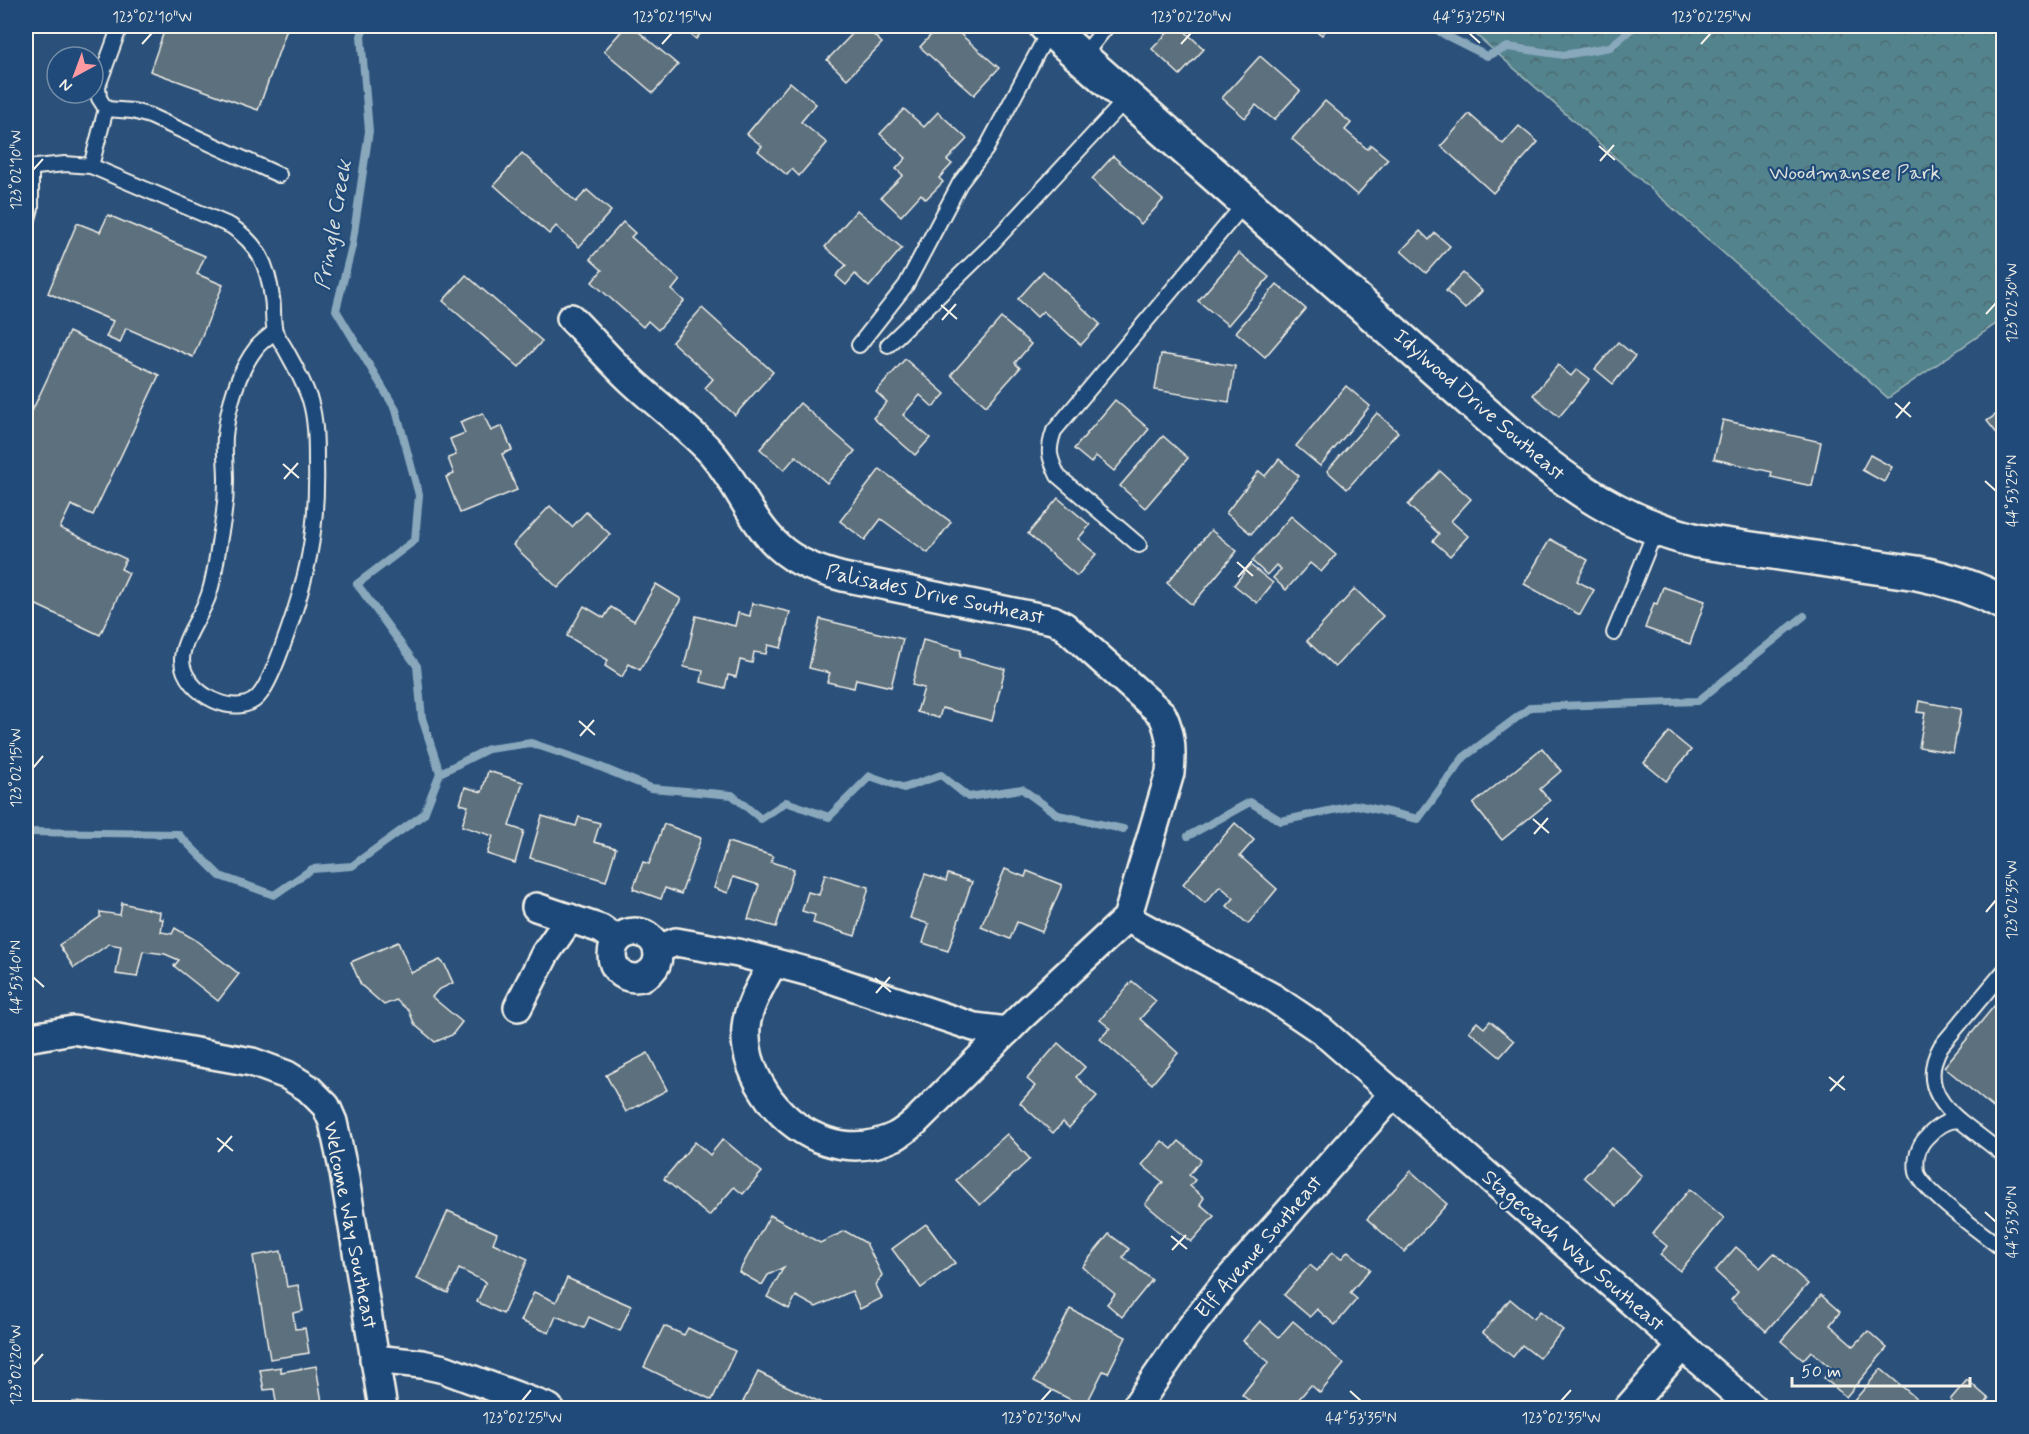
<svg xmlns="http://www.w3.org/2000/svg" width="2029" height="1434" font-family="Mynerve,sans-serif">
<defs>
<pattern id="forest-crowns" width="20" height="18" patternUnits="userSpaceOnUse" patternTransform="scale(1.5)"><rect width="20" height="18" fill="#52838d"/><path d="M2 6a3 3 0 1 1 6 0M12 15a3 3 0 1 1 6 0" fill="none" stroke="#4e6b71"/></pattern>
</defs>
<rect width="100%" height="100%" fill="#2b517b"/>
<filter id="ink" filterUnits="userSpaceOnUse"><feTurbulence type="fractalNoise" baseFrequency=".0167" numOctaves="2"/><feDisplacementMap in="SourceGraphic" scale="12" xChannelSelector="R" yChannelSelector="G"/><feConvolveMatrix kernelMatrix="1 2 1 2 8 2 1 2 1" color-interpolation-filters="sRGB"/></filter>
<g filter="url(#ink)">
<path fill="url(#forest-crowns)" stroke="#a3baba" stroke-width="1.5" d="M1466 26H2003V319L1888 398Z"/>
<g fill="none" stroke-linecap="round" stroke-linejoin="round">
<g stroke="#89a8bc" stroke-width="8">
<path d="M1431 26 1447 36 1487 56 1508 47 1564 55 1610 47 1635 26"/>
<path d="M440 773 488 749 531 743 593 764 651 788 732 795 761 819 786 802 829 817 870 776 904 788 941 775 968 797 1022 789 1058 815 1123 829"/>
<path d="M26 832 178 834 220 876 274 895 312 869 352 866 424 814 440 773 422 718 417 666 357 584 415 540 419 495 396 410 336 310 352 246 369 131 361 36 365 26"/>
<path d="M1188 836 1250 802 1281 821 1357 805 1418 819 1464 757 1531 707 1698 701 1804 616"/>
</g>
</g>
<g fill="#5b6f7d" stroke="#f4f1e8" stroke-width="1.5">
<path d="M166 26H288L258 110 150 71Z"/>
<path d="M626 26H632L678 65 653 93 604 51Z"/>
<path d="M680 26H707L696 39Z"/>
<path d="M794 26H805L800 31Z"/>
<path d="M860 26H864L882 43 847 79 827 60Z"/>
<path d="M939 26H951L999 68 974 95 920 47Z"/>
<path d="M1174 26H1179L1204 49 1180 75 1152 49Z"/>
<path d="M1310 26H1329L1322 35Z"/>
<path d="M1260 56 1300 91 1274 120 1256 105 1245 118 1222 98Z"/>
<path d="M790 82 816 104 801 122 827 143 799 176 792 169 787 175 758 151 762 146 747 134Z"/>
<path d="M1325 101 1351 123 1345 130 1367 149 1371 145 1388 159 1357 195 1292 139Z"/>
<path d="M904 109 924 127 938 112 967 139 947 160 952 164 939 178 943 182 926 199 921 194 901 216 881 197 903 175 896 169 906 158 880 134Z"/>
<path d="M1469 114 1503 144 1519 126 1538 142 1493 193 1441 146Z"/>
<path d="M522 153 576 202 587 190 611 211 579 247 556 226 549 234 494 185Z"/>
<path d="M1113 156 1163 200 1141 224 1092 179Z"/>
<path d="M857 210 902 248 869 287 855 274 846 285 836 276 846 265 825 247Z"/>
<path d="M108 215 205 256 197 274 223 285 193 357 126 328 120 343 106 337 113 321 48 293 77 223 100 232Z"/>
<path d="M623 222 635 233 631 237 680 280 672 290 684 301 658 330 648 321 643 327 592 282 602 270 590 259Z"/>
<path d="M1420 231 1429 240 1435 233 1450 246 1426 273 1401 251Z"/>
<path d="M1239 253 1269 277 1228 325 1198 301Z"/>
<path d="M1043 271 1100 324 1081 345 1043 311 1037 317 1018 299Z"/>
<path d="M1463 273 1482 291 1465 309 1446 291Z"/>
<path d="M466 275 542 341 519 367 443 301Z"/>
<path d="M1277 284 1306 309 1265 357 1236 332Z"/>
<path d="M702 308 773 372 735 415 705 388 713 379 672 342Z"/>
<path d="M1001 318 1031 344 1015 363 1020 368 986 406 951 375Z"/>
<path d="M69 332 159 375 93 515 71 505 60 528 126 559 121 569 129 573 100 635 26 600V424Z"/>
<path d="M1618 342 1635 356 1613 384 1595 369Z"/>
<path d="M1161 354 1235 366 1229 402 1155 390Z"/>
<path d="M905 359 945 394 933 407 920 395 903 415 930 438 915 455 873 418 887 402 876 392Z"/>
<path d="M1558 365 1571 376 1577 369 1590 379 1559 417 1533 395Z"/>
<path d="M1346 386 1370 406 1320 466 1296 446Z"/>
<path d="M1115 400 1149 429 1114 471 1096 456 1091 463 1074 449Z"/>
<path d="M800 403 855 451 827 483 796 456 784 470 760 449Z"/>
<path d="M2004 409V433L1999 436 1987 421Z"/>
<path d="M483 413 491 431 502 426 512 450 502 454 517 490 460 513 446 477 454 474 448 458 456 455 450 439 465 433 460 422Z"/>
<path d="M1377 413 1398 432 1347 489 1327 471Z"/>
<path d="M1723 420 1821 442 1812 486 1771 477 1772 472 1714 459Z"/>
<path d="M1163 436 1188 458 1145 508 1120 486Z"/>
<path d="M1870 455 1892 467 1884 482 1862 470Z"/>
<path d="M1279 459 1299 476 1251 534 1226 513 1259 471 1265 476Z"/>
<path d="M880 469 951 522 928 553 881 519 865 540 840 521Z"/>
<path d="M1440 471 1471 499 1451 521 1468 536 1450 556 1433 541 1439 534 1408 505Z"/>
<path d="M1058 498 1090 525 1078 539 1096 554 1077 576 1028 534Z"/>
<path d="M550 506 572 527 586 512 610 534 558 588 513 545Z"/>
<path d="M1291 516 1336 555 1321 572 1310 563 1286 590 1273 578 1281 569 1276 565 1267 575 1252 561Z"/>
<path d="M1211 530 1237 551 1192 605 1167 583Z"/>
<path d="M1550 539 1588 560 1577 581 1594 590 1580 615 1524 584Z"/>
<path d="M1250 565 1273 583 1257 603 1234 585Z"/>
<path d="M656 584 681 599 640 670 629 664 622 677 605 666 608 660 567 636 584 606 604 618 611 607 634 621Z"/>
<path d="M1663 587 1705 601 1690 644 1645 628 1654 603 1657 604Z"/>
<path d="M1355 589 1383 616 1335 667 1307 641Z"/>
<path d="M752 603 790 612 781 648 768 645 766 654 754 652 752 663 740 660 736 677 728 675 725 688 701 682 703 671 684 667 696 616 735 626 738 613 750 616Z"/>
<path d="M820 619 903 639 891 687 856 679 854 688 827 682 830 673 809 668Z"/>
<path d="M923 640 961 650 960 657 1005 669 992 721 942 708 939 718 917 712 924 688 912 685Z"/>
<path d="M1919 701 1961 709 1953 753 1919 747 1925 713 1917 712Z"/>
<path d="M1669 732 1691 750 1666 781 1644 763Z"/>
<path d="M1542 748 1561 771 1540 789 1550 801 1502 840 1473 804Z"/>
<path d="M488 771 523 782 509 826 524 831 515 863 487 854 493 836 462 826 468 806 460 804 465 787 482 792Z"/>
<path d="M542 816 576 826 579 817 600 823 594 842 616 848 606 881 530 858Z"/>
<path d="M1235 823 1254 840 1240 856 1277 889 1248 924 1227 906 1234 898 1220 886 1205 903 1183 884Z"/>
<path d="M664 824 701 838 681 894 665 888 661 899 633 889 643 862 649 864Z"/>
<path d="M728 842 773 856 771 862 794 869 776 927 748 919 759 885 733 877 728 893 714 888Z"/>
<path d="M1005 869 1025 877 1027 871 1062 885 1042 932 1017 922 1010 939 981 927Z"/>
<path d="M825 874 869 887 855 936 813 923 815 915 802 911 808 892 819 895Z"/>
<path d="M925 874 946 881 948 874 972 882 948 951 923 943 929 924 910 918Z"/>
<path d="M122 903 160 912 159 919H163L161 932 172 934 175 928 194 939 239 974 218 1001 174 966 179 960 165 954 143 951 137 977 116 974 121 946 109 944 74 968 59 945 100 917V912L120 915Z"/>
<path d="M398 942 411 973 440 960 445 965 453 983 438 990 432 997 462 1022 452 1035 435 1042 415 1025 409 1011 396 1000 384 1005 361 985 351 962Z"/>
<path d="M1132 981 1156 1001 1140 1019 1178 1053 1152 1084 1100 1039 1110 1028 1100 1020Z"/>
<path d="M2004 994V1116H2003L1944 1067Z"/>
<path d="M1490 1021 1514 1041 1500 1057 1469 1031 1477 1022 1484 1028Z"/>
<path d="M1058 1043 1085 1067 1076 1077 1097 1096 1069 1128 1063 1122 1053 1133 1020 1103 1035 1086 1027 1079Z"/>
<path d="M648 1053 667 1090 626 1112 606 1075Z"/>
<path d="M1007 1134 1030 1159 980 1205 956 1180Z"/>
<path d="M723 1139 762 1172 743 1194 734 1187 709 1216 664 1179 695 1142 710 1155Z"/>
<path d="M1162 1141 1172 1149 1179 1141 1201 1160 1189 1175 1195 1180 1190 1186 1204 1198 1200 1204 1214 1216 1191 1242 1145 1204 1163 1182 1142 1165Z"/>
<path d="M1611 1148 1642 1176 1616 1206 1584 1177Z"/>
<path d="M1411 1171 1447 1204 1404 1252 1367 1219Z"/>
<path d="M1690 1189 1724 1218 1680 1271 1660 1255 1667 1246 1652 1234Z"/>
<path d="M448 1211 497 1233 493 1243 528 1259 503 1314 477 1302 486 1282 459 1269 448 1293 417 1279Z"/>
<path d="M770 1215 820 1243 845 1231 866 1243 882 1275 876 1285 882 1298 860 1309 852 1291 816 1307 796 1296 789 1309 767 1297 784 1267 768 1275 762 1285 739 1272Z"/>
<path d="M926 1224 955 1263 921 1288 892 1249Z"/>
<path d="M1109 1234 1129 1249 1123 1257 1152 1280 1122 1317 1107 1304 1115 1294 1082 1267Z"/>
<path d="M1736 1247 1760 1268 1774 1253 1808 1284 1766 1331 1731 1300 1738 1292 1715 1271Z"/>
<path d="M281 1251 287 1287 298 1285 303 1311 293 1313 295 1329 305 1328 309 1353 270 1359 253 1256Z"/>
<path d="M1348 1251 1370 1269 1350 1293 1357 1299 1335 1325 1317 1309 1310 1317 1284 1295 1310 1265 1317 1271 1332 1252 1341 1259Z"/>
<path d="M567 1278 631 1306 620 1331 589 1317 584 1328 556 1316 549 1333 521 1321 534 1292 556 1302Z"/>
<path d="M1821 1295 1840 1312 1830 1325 1854 1346 1868 1331 1887 1348 1846 1397 1824 1378 1832 1369 1811 1351 1803 1360 1781 1341Z"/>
<path d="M1510 1299 1534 1319 1540 1311 1563 1330 1539 1358 1522 1345 1513 1357 1483 1333Z"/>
<path d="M1070 1309 1126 1337 1108 1373 1103 1371 1085 1407 1034 1381Z"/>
<path d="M1260 1321 1279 1337 1293 1321 1344 1364 1320 1393 1311 1385 1291 1408H1258L1242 1395 1269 1362 1243 1341Z"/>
<path d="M664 1326 684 1335 688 1328 735 1351 712 1400 644 1367Z"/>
<path d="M316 1366 323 1408H277L274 1389 264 1390 260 1370 281 1367V1372Z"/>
<path d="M1881 1369 1928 1408H1848Z"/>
<path d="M758 1372 824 1404 822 1408H745L741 1406Z"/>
<path d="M1967 1380 1989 1399 1981 1408H1959L1950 1400Z"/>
<path d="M73 1402 128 1407 127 1408H73Z"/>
</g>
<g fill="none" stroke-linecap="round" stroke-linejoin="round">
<defs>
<g id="service">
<path d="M1082 57 1107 26"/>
<path d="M106 109 133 111 150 116 279 175"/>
<path d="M91 166 106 109 99 98 98 86 120 26"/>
<path d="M26 168 65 164 91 166 231 226C258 244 268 265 272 298 274 308 272 321 275 331 278 338 284 346 287 352 296 368 304 383 310 400 316 420 316 442 316 462 318 532 307 580 283 645 277 661 271 679 261 693 241 723 183 694 182 660 182 639 203 614 209 594 215 575 217 556 220 537 224 518 226 499 226 480 226 465 224 451 225 436 228 406 238 371 257 347 262 341 270 336 275 331"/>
<path d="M26 226 31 208V168"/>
<path d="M859 345 906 285 960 183 986 149 1050 29"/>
<path d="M888 345 988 248 1128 97"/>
<path d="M1139 545 1058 476C1049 457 1047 451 1054 431L1246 202"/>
<path d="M1614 633 1656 529"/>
<path d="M1959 1120C1934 1099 1924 1076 1941 1046L2004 971"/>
<path d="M2004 1155 1959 1120C1945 1120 1935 1128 1927 1137 1918 1146 1915 1159 1917 1172 1921 1190 1986 1236 2004 1250"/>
</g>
<g id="minor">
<path d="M571 318C592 339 612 363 634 383 659 406 686 426 709 450 736 479 749 519 778 546 796 563 820 571 843 577L1053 620 1064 626 1162 714C1172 734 1172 752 1170 773L1127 918 1022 1016 915 1122C909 1127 903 1132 896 1136 849 1159 800 1139 770 1100 754 1078 744 1054 746 1027 748 1005 763 982 773 963"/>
<path d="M536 907 601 929 617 940"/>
<path d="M1127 918 1272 997 1321 1030 1753 1408"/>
<circle cx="635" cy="955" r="23"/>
<path d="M658 949 676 942 738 953 813 973 974 1027 1007 1031"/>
<path d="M518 1007 545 954 570 918"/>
<path d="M26 1038 73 1030 252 1062 287 1075 308 1088 326 1106 333 1122 344 1173 383 1408"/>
<path d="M374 1359 422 1364 444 1369 549 1408"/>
<path d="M1135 1408 1188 1331 1223 1286 1394 1093"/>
<path d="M1628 1408 1682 1346"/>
</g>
<path id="tertiary" d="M1046 26 1513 438C1572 487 1621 522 1697 541L1917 573C1948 579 1976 588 2004 603"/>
</defs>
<use href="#service" stroke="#f4f1e8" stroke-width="18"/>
<use href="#minor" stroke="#f4f1e8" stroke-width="32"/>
<use href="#tertiary" stroke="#f4f1e8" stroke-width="38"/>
<use href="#service" stroke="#1f4a7a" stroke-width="14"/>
<use href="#minor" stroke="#1f4a7a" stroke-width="27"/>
<use href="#tertiary" stroke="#1f4a7a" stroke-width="33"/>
</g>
</g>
<path fill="none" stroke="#f4f1e8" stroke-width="2" d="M1469 33 1480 43M142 44 152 33M662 44 672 33M1181 44 1191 33M1701 44 1711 33M1599 146 1615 160M1600 161 1614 145M33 170 43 159M941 305 957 319M1986 314 1996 303M942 320 956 304M1895 403 1911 417M1896 418 1910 402M283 464 299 478M284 479 298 463M1985 481 1996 491M1237 562 1253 576M1238 577 1252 561M579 721 595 735M580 736 594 720M33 768 43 756M1533 819 1549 833M1534 834 1548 818M1986 912 1996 900M33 977 44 987M875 978 891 992M876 993 890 977M1829 1077 1845 1090M1830 1091 1844 1076M217 1138 233 1151M218 1152 232 1136M1985 1212 1996 1222M1171 1236 1187 1249M1172 1250 1186 1235M33 1365 43 1354M1350 1391 1361 1401M522 1401 531 1390M1041 1401 1051 1390M1561 1401 1571 1390"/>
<g text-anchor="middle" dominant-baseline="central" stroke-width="4.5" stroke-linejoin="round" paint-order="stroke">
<g font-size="21" fill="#dce0da" stroke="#1f4a7a">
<text x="1855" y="173">Woodmansee Park</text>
</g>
<g font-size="21" fill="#f4f1e8" stroke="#1f4a7a">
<text transform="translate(1479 405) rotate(41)">Idylwood Drive Southeast</text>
<text transform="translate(935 595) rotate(12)">Palisades Drive Southeast</text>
<text transform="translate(350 1225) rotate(79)">Welcome Way Southeast</text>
<text transform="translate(1259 1247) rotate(-49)">Elf Avenue Southeast</text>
<text transform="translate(1573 1251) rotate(41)">Stagecoach Way Southeast</text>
</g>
<g font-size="22" font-style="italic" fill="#d9dfdd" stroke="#1f4a7a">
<text transform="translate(334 225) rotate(-80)">Pringle Creek</text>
</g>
</g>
<rect width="2029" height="1434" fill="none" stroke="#1f4a7a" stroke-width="66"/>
<g transform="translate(75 75) rotate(221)"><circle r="28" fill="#1f4a7a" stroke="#748da6" stroke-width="1.5"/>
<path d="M0-4.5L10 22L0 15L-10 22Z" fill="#ff9aa2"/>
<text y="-9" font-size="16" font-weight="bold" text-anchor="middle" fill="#f4f1e8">N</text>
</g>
<path d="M1792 1377v9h178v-9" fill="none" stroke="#f4f1e8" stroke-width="3"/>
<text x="1801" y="1377" font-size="18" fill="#f4f1e8" stroke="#1f4a7a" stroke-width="4.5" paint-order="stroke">50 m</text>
<rect x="33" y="33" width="1963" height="1368" fill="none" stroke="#f4f1e8" stroke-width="2"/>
<g font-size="15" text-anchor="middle" fill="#f4f1e8">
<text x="152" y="22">123°02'10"W</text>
<text x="672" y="22">123°02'15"W</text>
<text x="1191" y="22">123°02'20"W</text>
<text x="1469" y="22">44°53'25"N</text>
<text x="1711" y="22">123°02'25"W</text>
<text transform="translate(16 170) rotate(-90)" y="5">123°02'10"W</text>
<text transform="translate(2012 303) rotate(-90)" y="5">123°02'30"W</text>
<text transform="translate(2012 491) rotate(-90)" y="5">44°53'25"N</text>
<text transform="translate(16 768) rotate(-90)" y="5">123°02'15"W</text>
<text transform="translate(2012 900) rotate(-90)" y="5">123°02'35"W</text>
<text transform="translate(16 977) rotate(-90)" y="5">44°53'40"N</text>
<text transform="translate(2012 1222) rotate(-90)" y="5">44°53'30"N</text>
<text transform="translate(16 1365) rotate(-90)" y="5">123°02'20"W</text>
<text x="522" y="1423">123°02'25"W</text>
<text x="1041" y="1423">123°02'30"W</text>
<text x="1361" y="1423">44°53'35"N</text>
<text x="1561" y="1423">123°02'35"W</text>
</g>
</svg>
